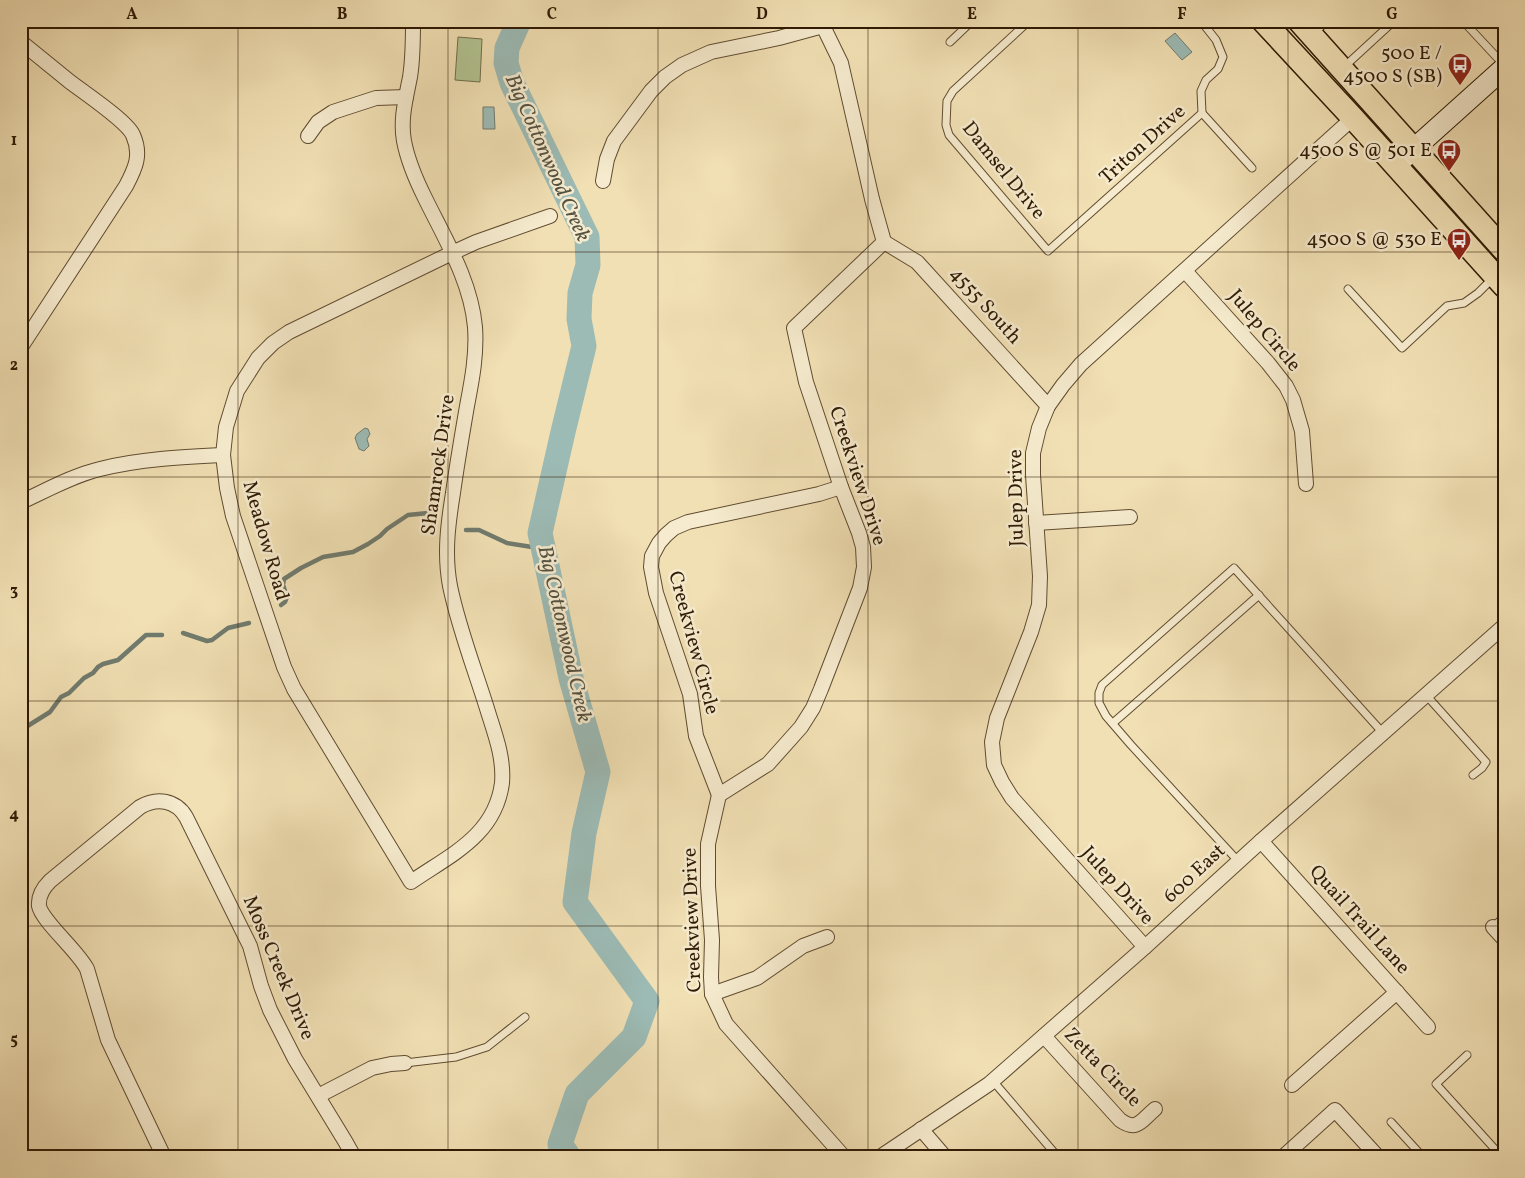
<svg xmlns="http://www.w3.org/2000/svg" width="1525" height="1178" font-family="Vollkorn,serif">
<rect width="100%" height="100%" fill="#f1e0b4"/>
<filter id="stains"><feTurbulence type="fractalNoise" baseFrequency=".004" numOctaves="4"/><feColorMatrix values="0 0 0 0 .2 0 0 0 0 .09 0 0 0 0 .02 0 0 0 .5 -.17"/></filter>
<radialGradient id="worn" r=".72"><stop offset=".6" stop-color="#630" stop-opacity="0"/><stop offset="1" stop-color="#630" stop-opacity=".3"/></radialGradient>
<path fill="#b3c392" stroke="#716e4b" d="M458 37 482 39 480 82 455 80Z"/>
<g fill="#9cbbb5" stroke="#707b6e">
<path d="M1175 33 1192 52 1182 60 1165 41Z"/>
<path d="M483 107H494L495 129H483Z"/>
<path d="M365 428 368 429 370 434 367 439 369 446 364 451 359 449 355 438 357 434Z"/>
</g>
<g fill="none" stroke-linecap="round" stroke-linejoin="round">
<g stroke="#707b6e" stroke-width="4.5">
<path d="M466 530H479L507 543 532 547H543"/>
<path d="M281 605 285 602 287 597 283 585 284 579 301 568 323 557 353 552 368 544 380 536 387 529 408 515 428 513"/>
<path d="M183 633 207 641 212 640 228 628 249 623"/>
<path d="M21 732 26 727 50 712 61 697 69 693 84 678 93 673 98 667 103 664 118 660 146 635H162"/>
</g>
<path stroke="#9cbbb5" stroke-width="25" d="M519 21 507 48 506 63 512 83 587 237 588 265 580 293 579 319 584 346 563 432 540 533 571 678 598 772 584 833 575 902 647 1001 634 1037 577 1094 560 1144 569 1157"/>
<defs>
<g id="lane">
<path d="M1029 21 953 91 947 101 946 125 949 135 1048 251 1202 113 1201 91 1206 80 1218 69 1223 57 1216 40 1201 21"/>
<path d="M1463 21 1504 65"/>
<path d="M1314 33 1327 21"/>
<path d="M950 42 972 21"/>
<path d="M1344 67 1394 21"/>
<path d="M1494 79 1504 90"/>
<path d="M1202 113 1252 168"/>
<path d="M1348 289 1402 348 1447 306 1464 303 1478 293 1493 278"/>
<path d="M1426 695 1486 762 1482 768 1473 775"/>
<path d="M1113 723 1259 595"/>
<path d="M1238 861 1131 745 1106 716 1099 703V693L1102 685 1234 568 1383 733"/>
<path d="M1493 927 1504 917"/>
<path d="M1467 1055 1436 1084 1502 1157"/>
<path d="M405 1063 456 1057 487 1047 525 1017"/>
<path d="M993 1081 1058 1157"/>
<path d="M1391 1122 1423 1157"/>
</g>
<g id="street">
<path d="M413 21C413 40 413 59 410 77 406 98 400 119 404 141 408 162 416 180 425 198 445 239 471 281 475 327 477 354 472 380 467 406 462 435 457 464 453 493 448 524 444 554 450 586 459 630 476 672 489 715 496 737 504 759 502 783 495 836 450 855 411 882L294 689 284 667 233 516 227 488 223 455 226 427 237 391 258 358 273 343 289 332 452 253 476 242 550 216"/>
<path d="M823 26 841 63 872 199 884 242 794 328 806 382 841 487 859 533 863 547 864 567 860 588 821 689 813 708 801 727 768 764 719 795 708 844V886L712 940 711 977 712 994 726 1024 844 1157"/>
<path d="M21 42C37 55 53 68 69 81 83 92 127 121 133 135 142 155 135 169 126 186L21 347"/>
<path d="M308 136 318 122 333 112 376 98 406 97"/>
<path d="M603 181 607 159 614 141 651 91 665 77 682 65 711 52 779 38 823 26 824 21"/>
<path d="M884 242 917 262 1048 406"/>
<path d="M1185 271 1268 363 1286 386 1293 400 1302 431 1306 484"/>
<path d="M21 502C45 491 74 475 100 469 140 459 182 457 223 455"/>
<path d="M1036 523 1130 517"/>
<path d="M719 795 696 736 690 694 656 593 651 567 652 556 659 543 666 535 674 528 688 522 819 494 841 487"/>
<path d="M1261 841 1428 1027"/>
<path d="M1493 927 1504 939"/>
<path d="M1145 947 1012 798 1002 782 994 765 992 742 997 718 1031 632 1039 605 1040 576 1033 475V453L1039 428 1048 406 1063 385 1081 364 1353 118"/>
<path d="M712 994 757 978 803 946 827 937"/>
<path d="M1044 1036 1120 1120C1137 1132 1141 1121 1155 1109"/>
<path d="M1292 1085 1397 992"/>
<path d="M318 1096 372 1068 391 1064 405 1063"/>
<path d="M921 1129 945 1157"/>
<path d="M164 1157 108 1040 87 969C78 951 42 921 39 906 38 896 43 888 50 881L140 807C157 797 176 800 186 817L250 946 261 986 270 1010 295 1059 345 1141 354 1157"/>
<path d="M880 1157 989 1084 1145 947 1261 841 1504 626"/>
<path d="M1283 1157 1335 1110 1378 1157"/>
</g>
<path id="secondary" d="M1396 165 1504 68"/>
<g id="primary">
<path d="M1263 21 1353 118 1504 286"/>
<path d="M1299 21 1504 250"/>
</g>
</defs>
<use href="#lane" stroke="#604c30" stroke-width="9"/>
<use href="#street" stroke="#604c30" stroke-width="16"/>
<use href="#secondary" stroke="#2f1a04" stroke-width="22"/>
<use href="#primary" stroke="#2f1a04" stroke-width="25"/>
<use href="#lane" stroke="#f6ebce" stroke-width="7"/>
<use href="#street" stroke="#f6ebce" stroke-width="14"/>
<use href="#secondary" stroke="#f6ebce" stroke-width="20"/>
<use href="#primary" stroke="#f1e0b4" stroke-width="22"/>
</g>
<path fill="none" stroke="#2f1a04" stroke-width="1" stroke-opacity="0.55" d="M238 21V1157M448 21V1157M658 21V1157M868 21V1157M1078 21V1157M1288 21V1157M21 252H1504M21 477H1504M21 701H1504M21 926H1504"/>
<defs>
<symbol id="bus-pin" viewBox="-11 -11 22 30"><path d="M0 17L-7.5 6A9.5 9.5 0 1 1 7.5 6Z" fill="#8f2418" stroke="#f6ebce"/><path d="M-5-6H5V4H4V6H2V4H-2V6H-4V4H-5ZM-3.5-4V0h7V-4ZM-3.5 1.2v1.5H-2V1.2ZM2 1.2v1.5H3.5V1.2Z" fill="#fff"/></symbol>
</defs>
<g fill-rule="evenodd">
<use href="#bus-pin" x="1446" y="51" width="28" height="38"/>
<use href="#bus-pin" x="1435" y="137" width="28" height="38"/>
<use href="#bus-pin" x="1445" y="226" width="28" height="38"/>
</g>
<g text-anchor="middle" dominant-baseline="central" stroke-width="5" stroke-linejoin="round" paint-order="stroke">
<g font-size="20" fill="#2f1a04" stroke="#f6ebce" text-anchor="end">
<text x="1442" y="54">500 E /<tspan x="1442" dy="23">4500 S (SB)</tspan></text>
<text x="1432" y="151">4500 S @ 501 E</text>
<text x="1442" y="240">4500 S @ 530 E</text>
</g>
<g font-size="20" fill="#2f1a04" stroke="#f6ebce">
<text transform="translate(1143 145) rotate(-42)">Triton Drive</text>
<text transform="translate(1003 171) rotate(51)">Damsel Drive</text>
<text transform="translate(985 306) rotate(48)">4555 South</text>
<text transform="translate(1264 331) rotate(50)">Julep Circle</text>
<text transform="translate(439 465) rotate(-82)">Shamrock Drive</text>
<text transform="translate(857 476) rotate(72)">Creekview Drive</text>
<text transform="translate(1017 498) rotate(-91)">Julep Drive</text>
<text transform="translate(265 541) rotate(74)">Meadow Road</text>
<text transform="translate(693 643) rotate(75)">Creekview Circle</text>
<text transform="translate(1195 874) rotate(-43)">600 East</text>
<text transform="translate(1117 886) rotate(48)">Julep Drive</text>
<text transform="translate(693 920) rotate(-92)">Creekview Drive</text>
<text transform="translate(1359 920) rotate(48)">Quail Trail Lane</text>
<text transform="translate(278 968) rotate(67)">Moss Creek Drive</text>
<text transform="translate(1102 1068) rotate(46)">Zetta Circle</text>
</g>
<g font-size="21" font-style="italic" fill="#555242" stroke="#f6ebce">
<text transform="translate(547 158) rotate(66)">Big Cottonwood Creek</text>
<text transform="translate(564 634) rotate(77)">Big Cottonwood Creek</text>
</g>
</g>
<rect width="1525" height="1178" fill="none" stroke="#f1e0b4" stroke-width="55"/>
<rect x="28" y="28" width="1470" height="1122" fill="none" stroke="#2f1a04" stroke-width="2"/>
<g font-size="16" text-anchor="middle" font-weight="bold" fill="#2f1a04">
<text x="132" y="19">A</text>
<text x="342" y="19">B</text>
<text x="552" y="19">C</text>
<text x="762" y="19">D</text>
<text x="972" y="19">E</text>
<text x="1182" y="19">F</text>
<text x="1392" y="19">G</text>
<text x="14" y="145">1</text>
<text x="14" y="370">2</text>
<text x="14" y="595">3</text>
<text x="14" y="819">4</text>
<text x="14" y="1044">5</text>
</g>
<rect width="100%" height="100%" filter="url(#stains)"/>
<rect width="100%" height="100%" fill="url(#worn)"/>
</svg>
